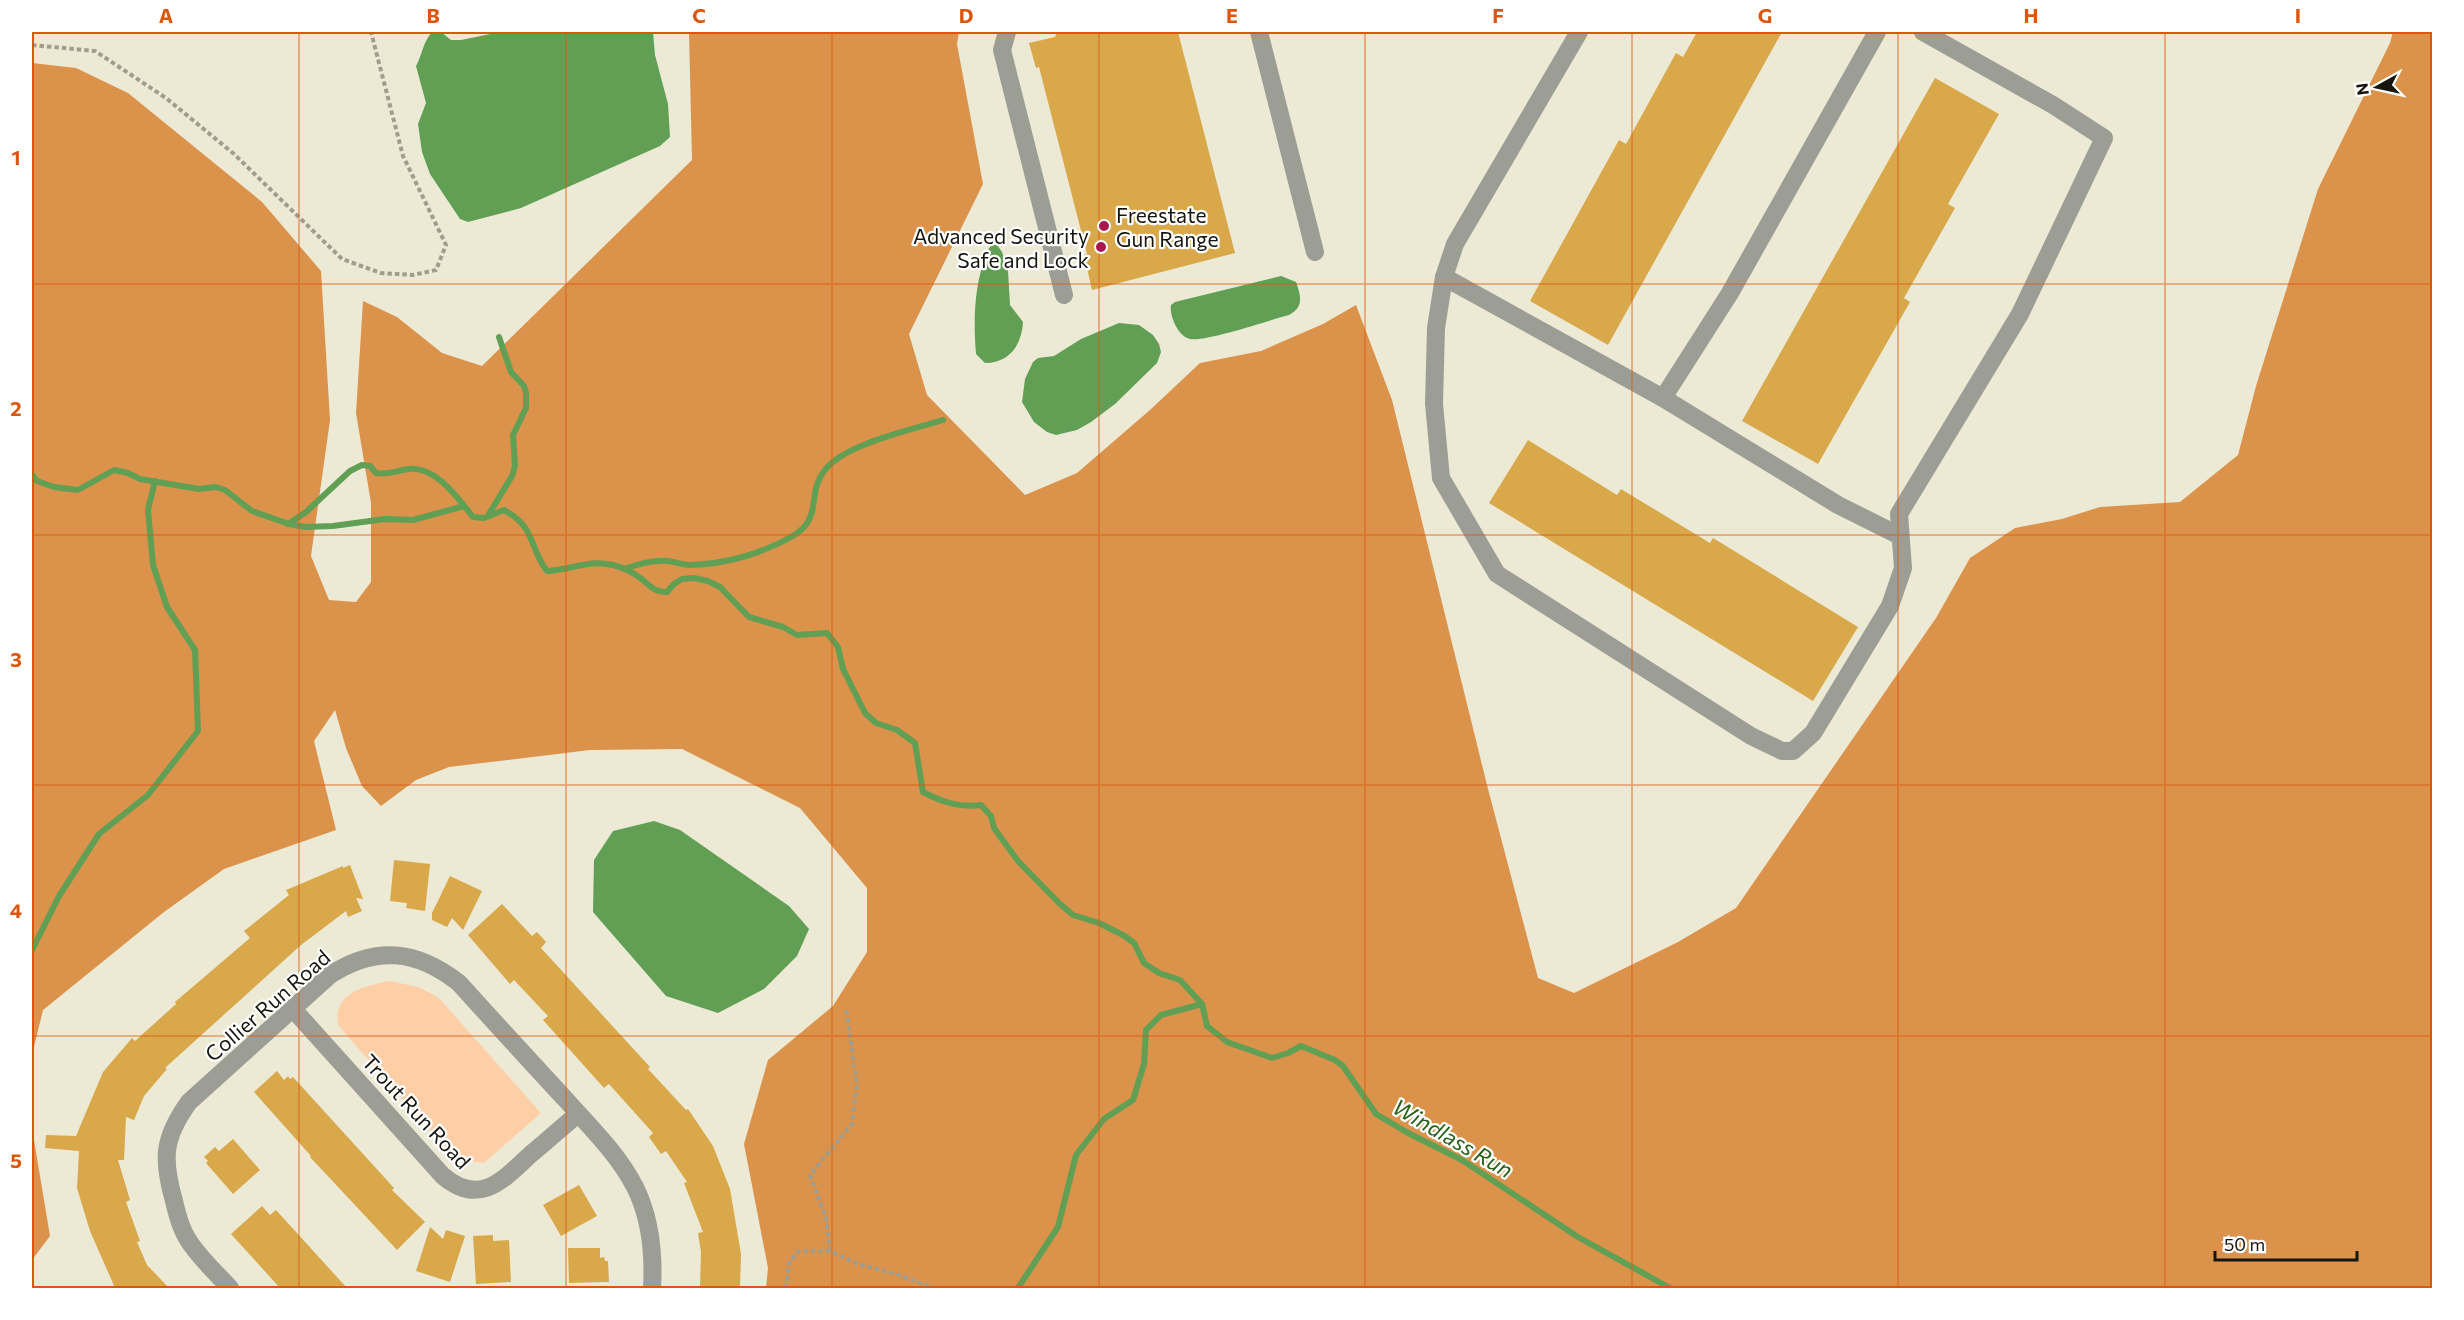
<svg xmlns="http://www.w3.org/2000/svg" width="2464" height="1320" font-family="Commissioner,sans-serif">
<rect width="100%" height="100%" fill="#ecead5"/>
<path fill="#fecfa7" d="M389 981 419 987 439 998 541 1113 484 1163 458 1159 434 1135 338 1025C333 992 363 987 389 981Z"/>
<g fill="#db924a">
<path d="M689 32H959L957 44 983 184 909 334 927 395 1025 495 1077 473 1150 410 1200 363 1261 351 1323 324 1356 305 1392 400 1488 789 1538 978 1574 993 1678 942 1736 908 1936 618 1970 558 2015 528 2062 519 2100 507 2180 502 2238 455 2256 386 2318 189 2390 43 2393 32H2432V1288H766L768 1268 744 1144 768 1060 833 1006 867 952V888L800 808 682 749 590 750 449 767 416 780 381 806 362 786 346 748 335 710 314 741 336 830 224 869 164 912 43 1010 32 1055V63L76 68 128 93 262 202 321 271 330 420 311 556 329 600 356 602 371 582V503L356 413 363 301 397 317 442 353 482 366 692 160Z"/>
<path d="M32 1128 50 1236 32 1260Z"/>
</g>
<g fill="#619f55">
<path d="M433 32H441L451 40H461L500 32H653L655 55 668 104 670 137 660 146 521 208 468 222 460 219 430 174 422 152 418 124 426 103 416 66C422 56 424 38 433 32Z"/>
<path d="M995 242 1002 252 1008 271 1010 305 1023 322C1022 344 1010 363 985 363L976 354C973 318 974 275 992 243Z"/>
<path d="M1281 276 1296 282C1301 296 1304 307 1289 315 1270 320 1206 342 1190 339 1178 337 1169 315 1171 305L1175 302Z"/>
<path d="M1119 323 1139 325 1153 335 1159 344 1161 352 1157 363 1115 404 1091 422 1077 430 1056 435 1047 432 1034 422 1022 402 1025 379 1033 362 1038 358 1054 356 1081 339Z"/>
<path d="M654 821 680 830 789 906 809 929 797 956 764 989 718 1013 666 996 593 912 594 860 613 831Z"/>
</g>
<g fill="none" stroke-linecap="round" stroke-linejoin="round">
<g stroke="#619f55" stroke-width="6">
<path d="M32 475 37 481 54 487 78 490 114 470 128 473 140 479 199 489 216 487 225 490 252 511 289 524 305 527 333 526 385 519 413 520 464 506"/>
<path d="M489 514 512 476 515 466 513 435 526 408V393L524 386 511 372 499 337"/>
<path d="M288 524 306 512 350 471 362 465 370 466 376 473C389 475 396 471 408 469 435 465 458 498 473 517L484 518 504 510C536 527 529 548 547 571 571 570 588 559 613 565 621 567 632 572 639 577 649 584 654 593 667 592L674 584 682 579 694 578 708 581 720 587 749 617 783 627 797 635 827 633 838 647 843 669 865 713 876 723 897 730 915 743 923 792C942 802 960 808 981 805L991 816 994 828 1018 861 1059 903 1073 915 1099 923 1123 935 1134 943 1144 963 1159 973 1180 980 1202 1004 1207 1026 1227 1042 1272 1058 1288 1053 1301 1046 1335 1060 1343 1066 1376 1114 1408 1133 1462 1160 1578 1237 1670 1288"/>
<path d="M624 569C638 564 653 560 668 561 676 562 683 565 691 565 725 564 761 554 791 537 824 519 806 495 824 471 844 444 911 430 943 420"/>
<path d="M32 950 59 896 99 834 148 795 198 731 195 650 167 607 153 565 148 510 155 481"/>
<path d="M1018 1288 1058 1227 1076 1155 1104 1119 1133 1100 1144 1064 1146 1030 1161 1015 1202 1004"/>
</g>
</g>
<g fill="#d8a84a">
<path d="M1057 32H1178L1235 253 1092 290 1084 255 1087 254 1039 67 1036 68 1029 43 1055 37Z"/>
<path d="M1697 32H1782L1608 345 1530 301 1619 140 1626 144 1676 53 1683 57Z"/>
<path d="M1935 78 1999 114 1948 204 1955 208 1904 298 1910 302 1818 464 1742 421Z"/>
<path d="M1528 440 1617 495 1621 489 1710 543 1713 538 1858 627 1813 701 1489 503Z"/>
<path d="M394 860 430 864 425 911 406 908 407 903 390 901Z"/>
<path d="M350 865 363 899 356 898 362 911 348 917 346 911 301 945 165 1068 167 1069 144 1096 134 1120 126 1117 124 1160H118L130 1200 126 1202 140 1241 137 1242 147 1265 169 1288H115L90 1231 77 1188 79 1151 45 1148 46 1135 76 1136 103 1072 132 1038 135 1041 176 1004 175 1002 250 938 244 931 289 895 286 890 343 866V868Z"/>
<path d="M450 876 482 891 463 930 452 918 447 927 432 920V913Z"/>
<path d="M502 904 532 936 537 932 546 942 541 948 650 1067 648 1069 686 1110 688 1109 713 1146 730 1189 741 1254 740 1288H700L701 1252 698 1233 703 1232 684 1183 687 1182 666 1151 661 1154 649 1137 653 1133 635 1113 609 1084 604 1088 543 1020 548 1016 514 980 510 984 468 935Z"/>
<path d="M277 1071 284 1080 288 1076 290 1079 293 1077 394 1188 392 1190 425 1222 397 1250 310 1157 311 1156 254 1092Z"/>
<path d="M233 1139 260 1170 233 1194 206 1163 208 1161 204 1157 215 1147 219 1151Z"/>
<path d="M579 1185 597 1216 561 1236 543 1205Z"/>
<path d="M262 1206 270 1215 276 1210 347 1288H280L231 1234Z"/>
<path d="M430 1227 443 1239 446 1230 465 1236 450 1282 416 1271Z"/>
<path d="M493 1235V1241L509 1240 511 1282 476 1284 473 1236Z"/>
<path d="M568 1248H600V1258L604 1257 605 1261H608L609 1282 569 1283Z"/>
</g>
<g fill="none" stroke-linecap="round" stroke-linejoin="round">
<g stroke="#9f9e8e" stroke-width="4" stroke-dasharray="4.5 3" stroke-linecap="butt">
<path d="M32 45 95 51 166 98 234 154 342 259 381 273 413 275 436 270 446 245 403 156 371 32"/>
<path d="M830 1251 826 1218 810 1175 852 1124 857 1085 846 1008"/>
<path d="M786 1288 789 1263 799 1251H830L858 1264 896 1274 934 1288"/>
</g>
<g stroke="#9c9e96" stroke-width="18">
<path d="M1007 32 1002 50 1064 295"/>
<path d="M1259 32 1315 252"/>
<path d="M1579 32 1455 244 1444 277 1436 328 1434 404 1441 478 1497 574 1751 736 1782 751H1793L1813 733 1890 606 1903 568 1899 514 2020 314 2104 138 2053 105 1923 32"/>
<path d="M1444 277 1663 398 1838 505 1900 536"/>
<path d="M1663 398 1730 293 1877 32"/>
<path d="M293 1009 443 1176C480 1207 503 1180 531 1154 547 1141 562 1127 578 1114"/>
<path d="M230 1288C218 1275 204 1262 193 1247 182 1233 178 1218 174 1201 162 1159 163 1138 189 1102L330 975C376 945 417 950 459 983 495 1023 531 1062 567 1101 591 1128 618 1154 635 1187 651 1219 654 1253 652 1288"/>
</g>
</g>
<path fill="none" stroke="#de560c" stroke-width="1.5" stroke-opacity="0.55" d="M299 32V1288M566 32V1288M832 32V1288M1099 32V1288M1365 32V1288M1632 32V1288M1898 32V1288M2165 32V1288M32 284H2432M32 535H2432M32 785H2432M32 1036H2432"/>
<g fill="#a91750" stroke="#fff" stroke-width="2">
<circle cx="1104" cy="226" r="6"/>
<circle cx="1101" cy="247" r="6"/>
</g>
<g text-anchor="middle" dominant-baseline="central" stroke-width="4.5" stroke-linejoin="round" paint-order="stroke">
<g font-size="21" fill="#16150e" stroke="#fff" text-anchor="start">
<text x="1116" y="214">Freestate<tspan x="1116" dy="24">Gun Range</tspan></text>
<text x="1089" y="235" text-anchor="end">Advanced Security<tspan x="1089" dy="24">Safe and Lock</tspan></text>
</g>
<g font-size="21" fill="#16150e" stroke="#fff">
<text transform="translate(267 1005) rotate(-41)">Collier Run Road</text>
<text transform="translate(417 1111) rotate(47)">Trout Run Road</text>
</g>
<g font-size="22" font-style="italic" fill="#266218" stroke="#fff">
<text transform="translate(1453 1138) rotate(30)">Windlass Run</text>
</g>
</g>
<rect width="2464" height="1320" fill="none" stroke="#ffffff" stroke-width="66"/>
<g transform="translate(2377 87) rotate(262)" stroke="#ffffff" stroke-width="4.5" paint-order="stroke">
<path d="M0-4.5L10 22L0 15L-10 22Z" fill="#16150e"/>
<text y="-9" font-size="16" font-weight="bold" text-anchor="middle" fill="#16150e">N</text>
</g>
<path d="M2215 1251v9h142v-9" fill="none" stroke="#16150e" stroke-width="3"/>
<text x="2224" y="1251" font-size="18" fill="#16150e" stroke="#ffffff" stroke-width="4.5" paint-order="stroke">50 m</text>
<rect x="33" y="33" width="2398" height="1254" fill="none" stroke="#de560c" stroke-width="2"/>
<g font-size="20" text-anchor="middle" font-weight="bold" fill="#de560c">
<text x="166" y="23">A</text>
<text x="433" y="23">B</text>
<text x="699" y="23">C</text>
<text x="966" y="23">D</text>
<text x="1232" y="23">E</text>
<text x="1498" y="23">F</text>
<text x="1765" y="23">G</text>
<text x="2031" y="23">H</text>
<text x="2298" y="23">I</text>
<text x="16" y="165">1</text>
<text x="16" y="416">2</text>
<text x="16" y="667">3</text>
<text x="16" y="918">4</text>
<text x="16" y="1168">5</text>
</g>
</svg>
